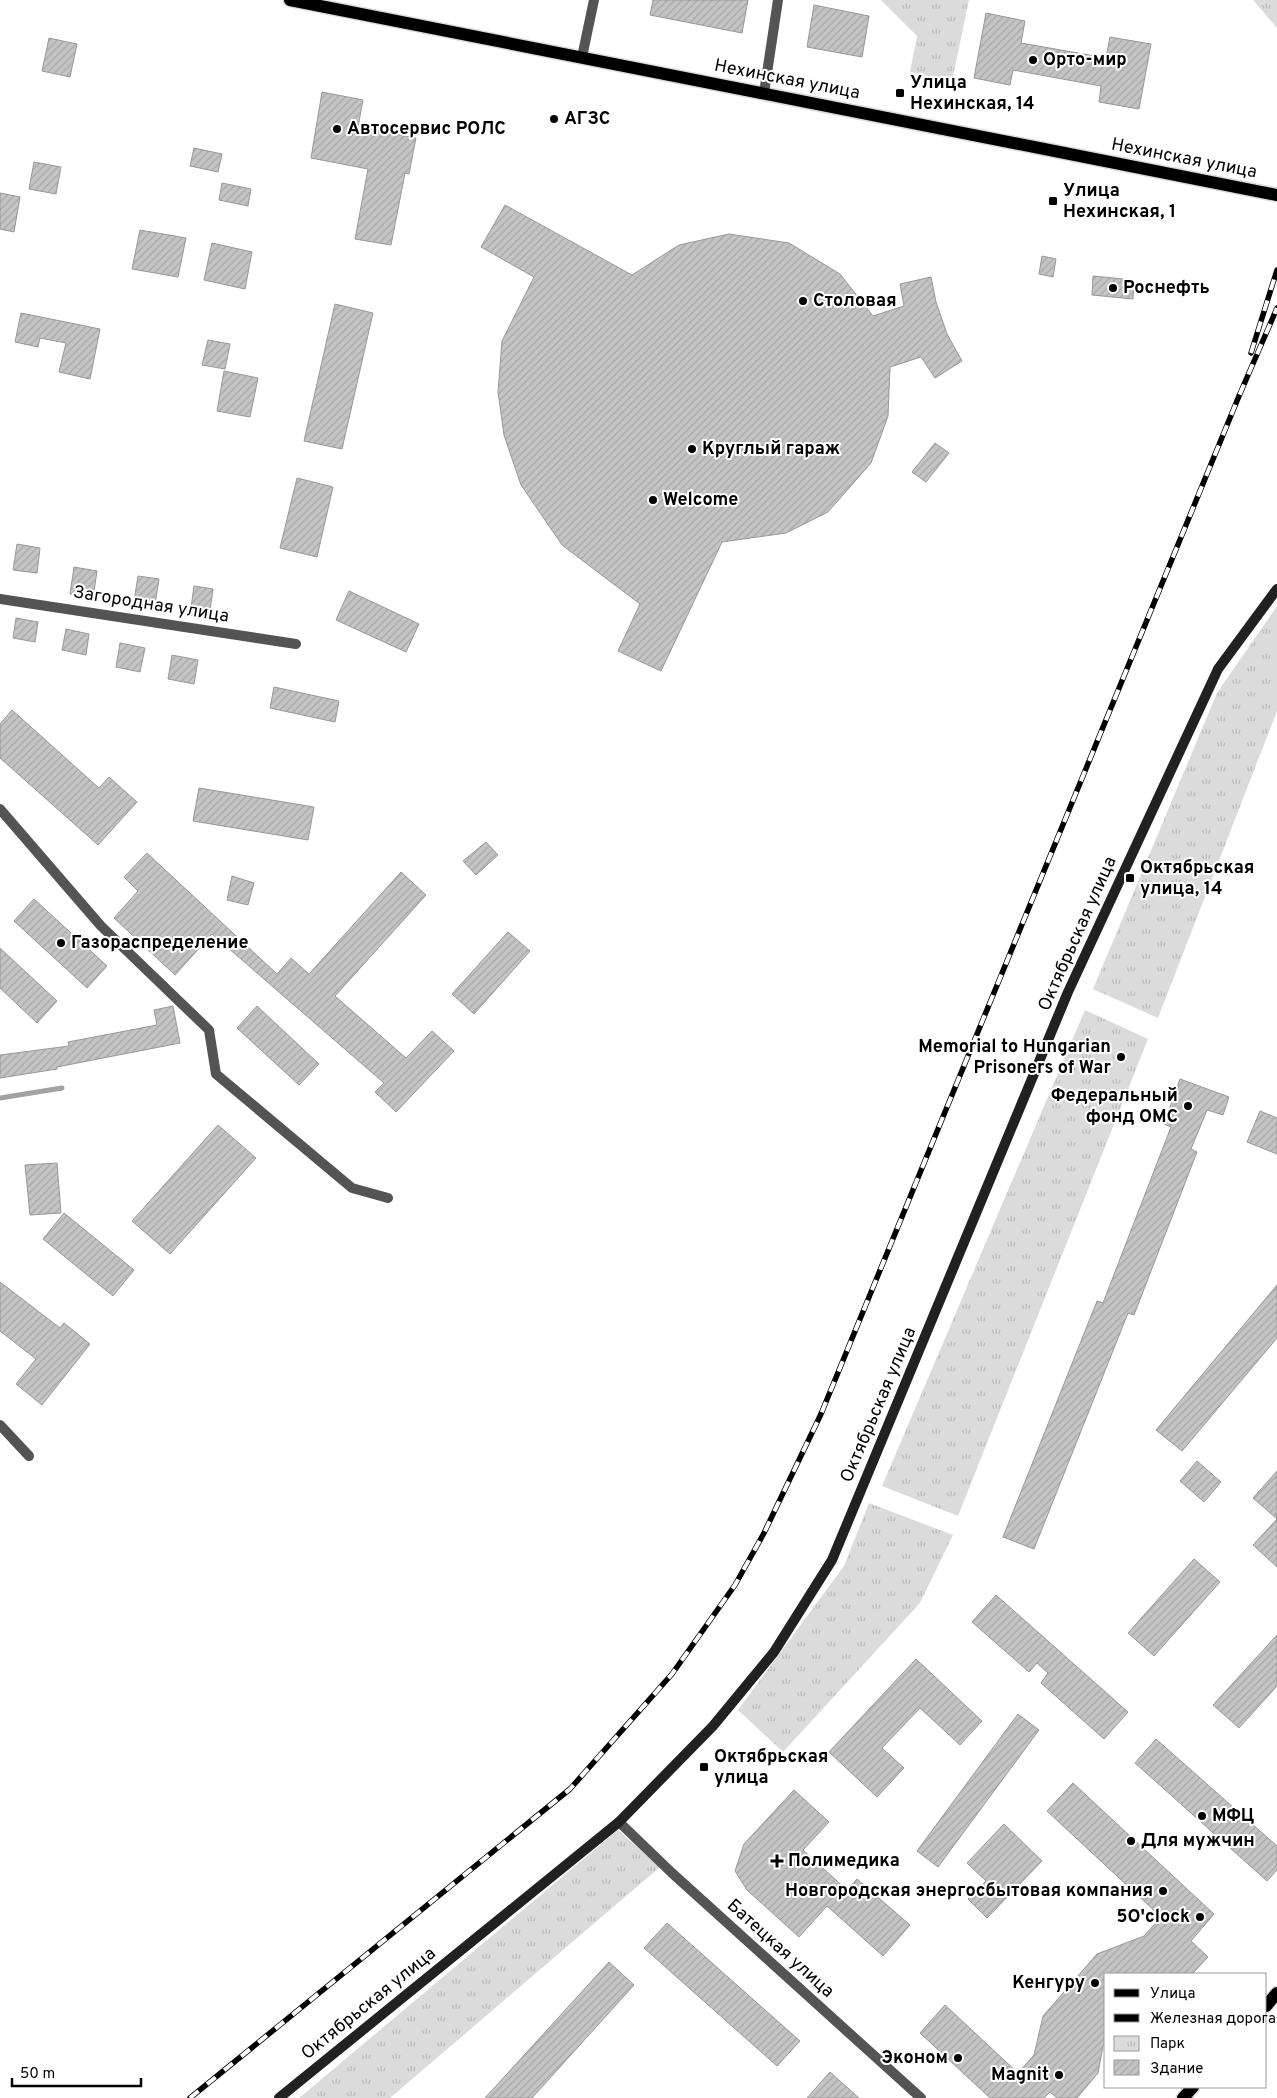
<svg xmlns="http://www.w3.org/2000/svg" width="1277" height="2098" font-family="Overpass,sans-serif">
<defs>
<pattern id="park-tufts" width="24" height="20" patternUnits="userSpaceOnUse" patternTransform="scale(1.25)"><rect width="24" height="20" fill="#dbdbdb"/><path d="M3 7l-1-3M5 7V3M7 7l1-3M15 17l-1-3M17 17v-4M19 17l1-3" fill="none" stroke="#bababa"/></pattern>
<pattern id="building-hatch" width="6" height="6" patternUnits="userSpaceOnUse" patternTransform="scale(1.25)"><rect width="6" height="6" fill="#c4c4c4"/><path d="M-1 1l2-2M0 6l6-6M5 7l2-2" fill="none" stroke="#a7a7a7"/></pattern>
</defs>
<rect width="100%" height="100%" fill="#fff"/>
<g fill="url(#park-tufts)">
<path d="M881 0H969L952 81 910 72 917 36Z"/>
<path d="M1253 0H1277V28Z"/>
<path d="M1277 606V711L1158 1018 1093 989 1217 693Z"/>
<path d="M1085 1010 1148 1039 958 1516 882 1486Z"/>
<path d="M869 1503 953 1535 920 1603 783 1752 738 1710 844 1566Z"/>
<path d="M618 1830 660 1867 390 2098H299Z"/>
</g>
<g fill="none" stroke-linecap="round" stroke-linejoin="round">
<path stroke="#a2a2a2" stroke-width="5" d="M0 1098 62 1088"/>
</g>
<g fill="url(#building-hatch)" stroke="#989898">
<path d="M653 0H748L742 33 650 15Z"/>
<path d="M814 5 869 16 862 57 807 47Z"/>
<path d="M986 13 1025 21 1021 43 1106 58 1110 37 1151 44 1139 109 1099 102 1101 86 1013 70 1010 85 974 78Z"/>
<path d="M49 38 77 44 70 77 42 71Z"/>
<path d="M322 92 363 100 358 127 416 138 409 174 405 173 391 245 355 239 368 169 311 158Z"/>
<path d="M194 148 222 154 218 172 190 166Z"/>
<path d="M34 162 61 167 56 194 29 189Z"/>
<path d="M222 183 251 189 248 206 219 200Z"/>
<path d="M0 193 20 197 14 232 0 229Z"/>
<path d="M505 205 632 275 679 245 729 234 789 243 840 274 873 316 904 306 900 284 931 277 936 302 947 334 962 361 935 378 921 357 890 367 888 416 871 463 828 512 786 533 722 542 661 671 618 651 640 604 562 545 521 485 504 435 498 392 502 341 534 277 481 247Z"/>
<path d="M140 230 186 238 178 277 132 269Z"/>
<path d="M212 243 252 252 245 289 204 280Z"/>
<path d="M1042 256 1056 259 1053 277 1039 274Z"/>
<path d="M1093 276 1134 280 1133 299 1092 295Z"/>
<path d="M335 304 373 313 342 449 304 441Z"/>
<path d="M21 313 100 329 90 379 59 372 66 343 40 338 38 347 15 342Z"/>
<path d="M208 340 230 344 225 369 202 365Z"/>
<path d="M224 371 258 378 250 417 217 411Z"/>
<path d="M935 443 949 453 926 482 912 472Z"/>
<path d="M297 478 333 487 317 557 280 548Z"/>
<path d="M17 544 40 548 37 573 13 570Z"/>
<path d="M74 567 97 571 93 598 70 594Z"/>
<path d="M138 576 159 579 155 604 134 601Z"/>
<path d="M194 586 213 589 209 618 190 615Z"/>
<path d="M349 591 419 624 406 652 336 620Z"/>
<path d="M16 618 38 622 35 642 13 638Z"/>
<path d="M66 629 89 634 86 655 62 650Z"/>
<path d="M120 643 145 648 140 672 116 667Z"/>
<path d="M172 655 198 660 194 684 168 679Z"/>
<path d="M274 687 339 701 335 722 270 708Z"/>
<path d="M12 710 99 788 109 777 137 802 98 845 0 758V724Z"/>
<path d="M199 788 314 807 308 840 193 821Z"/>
<path d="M486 842 498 855 476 875 463 861Z"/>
<path d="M147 853 277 974 291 958 309 974 401 872 426 895 335 996 406 1058 432 1031 454 1051 396 1112 375 1092 384 1083 212 934 175 975 114 918 138 891 124 877Z"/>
<path d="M232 876 254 883 248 905 227 900Z"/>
<path d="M34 899 107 966 87 988 14 921Z"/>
<path d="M508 932 530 951 474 1014 452 994Z"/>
<path d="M0 948 57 1001 37 1023 0 988Z"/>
<path d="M173 1006 180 1043 57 1067V1069L0 1078V1055L69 1046 68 1042 157 1025 154 1010Z"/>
<path d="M257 1006 319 1064 299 1085 237 1028Z"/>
<path d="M1180 1079 1229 1097 1223 1115 1207 1110 1191 1149 1197 1152 1134 1315 1128 1313 1034 1549 1003 1537 1097 1301 1103 1303 1171 1127 1164 1124Z"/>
<path d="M1260 1111 1277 1118V1154L1247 1142Z"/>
<path d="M218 1125 256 1158 170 1254 132 1221Z"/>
<path d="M57 1163 61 1213 30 1215 25 1165Z"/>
<path d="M64 1213 134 1270 113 1296 43 1239Z"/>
<path d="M0 1282 60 1328 64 1323 90 1344 42 1405 16 1384 36 1359 0 1331Z"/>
<path d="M1277 1285V1338L1182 1451 1156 1430Z"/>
<path d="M1197 1461 1221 1482 1204 1502 1180 1481Z"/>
<path d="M1277 1471V1567L1253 1545 1277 1519 1253 1498Z"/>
<path d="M1194 1559 1220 1582 1154 1656 1128 1633Z"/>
<path d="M996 1595 1128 1712 1104 1739 1041 1683 1048 1673 1037 1663 1029 1672 972 1622Z"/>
<path d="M1277 1635V1686L1239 1728 1213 1705Z"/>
<path d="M916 1659 982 1721 960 1745 920 1708 882 1748 904 1768 877 1797 829 1752Z"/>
<path d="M1018 1714 1039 1730 938 1867 917 1851Z"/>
<path d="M1156 1739 1277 1846V1870L1267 1881 1135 1763Z"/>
<path d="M1073 1783 1214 1914 1191 1941 1208 1957 1192 1974H1106V2044L1103 2046 1098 2073 1077 2098H1057L1050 2092 1044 2098H990L920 2033 945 2005 1018 2073 1034 2055 1043 2016 1097 1954 1144 1936 1161 1917 1047 1811Z"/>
<path d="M794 1790 829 1822 803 1850 847 1890 857 1879 910 1925 883 1956 827 1906 799 1937 747 1890 735 1871 744 1844Z"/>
<path d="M1004 1824 1042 1861 987 1918 968 1899 986 1881 967 1863Z"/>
<path d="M667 1923 800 2041 777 2066 644 1948Z"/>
<path d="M609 1962 634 1985 532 2098H485Z"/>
<path d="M830 2072 859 2098H807Z"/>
</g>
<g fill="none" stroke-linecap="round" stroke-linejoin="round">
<defs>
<g id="primary">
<path d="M290 0 1277 195"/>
<path d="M1266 2006 1277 1993"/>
<path d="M1183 2098 1193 2087"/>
</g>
</defs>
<use href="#primary" stroke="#dbdbdb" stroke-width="15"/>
<g stroke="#545454" stroke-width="10">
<path d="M582 57 594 0"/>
<path d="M0 599 296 644"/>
<path d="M0 809 101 926 209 1030 216 1074 352 1188 388 1198"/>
<path d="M0 1425 29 1456"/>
</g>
<g stroke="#545454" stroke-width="10">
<path d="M764 93 778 0"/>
<path d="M619 1822 672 1873 921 2098"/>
</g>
<path stroke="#212121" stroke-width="10" d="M279 2098 619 1822 713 1726 774 1652 832 1560 1068 992 1218 669 1277 589"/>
<use href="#primary" stroke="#000" stroke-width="12"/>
<defs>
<g id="rail">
<path d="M1251 353 1277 270"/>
<path d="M190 2098 570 1789 672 1674 735 1585 764 1533 821 1414 1239 396 1277 308"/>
</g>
</defs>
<use href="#rail" stroke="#000" stroke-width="5.5"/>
<use href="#rail" stroke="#fff" stroke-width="4" stroke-dasharray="11" stroke-linecap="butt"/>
</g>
<g fill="#000" stroke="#fff" stroke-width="2">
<circle cx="1033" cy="60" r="5"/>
<rect x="895" y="88" width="10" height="10" rx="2.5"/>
<circle cx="554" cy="119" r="5"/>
<circle cx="337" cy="129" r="5"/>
<rect x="1048" y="196" width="10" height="10" rx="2.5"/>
<circle cx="1113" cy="288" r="5"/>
<circle cx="803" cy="301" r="5"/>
<circle cx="692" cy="449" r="5"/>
<circle cx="653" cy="500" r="5"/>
<rect x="1125" y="873" width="10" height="10" rx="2.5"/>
<circle cx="61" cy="943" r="5"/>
<circle cx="1121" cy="1057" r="5"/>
<circle cx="1188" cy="1106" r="5"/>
<rect x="699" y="1762" width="10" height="10" rx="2.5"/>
<circle cx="1202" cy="1816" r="5"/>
<circle cx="1131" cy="1841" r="5"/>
<path d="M774.5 1853.5h5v5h5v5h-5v5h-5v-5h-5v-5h5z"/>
<circle cx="1163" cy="1891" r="5"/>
<circle cx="1200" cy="1917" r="5"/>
<circle cx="1095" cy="1983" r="5"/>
<circle cx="958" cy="2058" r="5"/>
<circle cx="1059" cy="2075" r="5"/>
</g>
<g text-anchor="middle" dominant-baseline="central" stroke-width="4" stroke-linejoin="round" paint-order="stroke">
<g font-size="18" font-weight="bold" fill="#000" stroke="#fff" text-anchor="start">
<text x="1043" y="60">Орто-мир</text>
<text x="910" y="83">Улица<tspan x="910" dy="21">Нехинская, 14</tspan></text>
<text x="564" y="119">АГЗС</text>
<text x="347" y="129">Автосервис РОЛС</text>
<text x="1063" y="191">Улица<tspan x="1063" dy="21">Нехинская, 1</tspan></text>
<text x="1123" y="288">Роснефть</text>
<text x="813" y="301">Столовая</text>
<text x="702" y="449">Круглый гараж</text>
<text x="663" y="500">Welcome</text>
<text x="1140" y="868">Октябрьская<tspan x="1140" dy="21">улица, 14</tspan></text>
<text x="71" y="943">Газораспределение</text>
<text x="1111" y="1047" text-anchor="end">Memorial to Hungarian<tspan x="1111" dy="21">Prisoners of War</tspan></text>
<text x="1178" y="1096" text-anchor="end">Федеральный<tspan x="1178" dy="21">фонд ОМС</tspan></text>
<text x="714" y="1757">Октябрьская<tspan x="714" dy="21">улица</tspan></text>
<text x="1212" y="1816">МФЦ</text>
<text x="1141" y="1841">Для мужчин</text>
<text x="788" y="1861">Полимедика</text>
<text x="1153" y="1891" text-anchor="end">Новгородская энергосбытовая компания</text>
<text x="1190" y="1917" text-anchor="end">5O'clock</text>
<text x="1085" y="1983" text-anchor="end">Кенгуру</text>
<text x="948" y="2058" text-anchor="end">Эконом</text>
<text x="1049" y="2075" text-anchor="end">Magnit</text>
</g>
<g font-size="18" fill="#000" stroke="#fff">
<text transform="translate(787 80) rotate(11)">Нехинская улица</text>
<text transform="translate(1184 159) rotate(11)">Нехинская улица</text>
<text transform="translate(151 605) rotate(9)">Загородная улица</text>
<text transform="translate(1078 934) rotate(-66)">Октябрьская улица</text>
<text transform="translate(879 1405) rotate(-67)">Октябрьская улица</text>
<text transform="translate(780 1949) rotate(42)">Батецкая улица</text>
<text transform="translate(369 2004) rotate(-39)">Октябрьская улица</text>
</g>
</g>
<rect x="1104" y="1973" width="162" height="115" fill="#ffffff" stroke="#999999"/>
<rect x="1114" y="1989" width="25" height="8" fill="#000000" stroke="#999999"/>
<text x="1150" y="1998" font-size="15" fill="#000000">Улица</text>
<rect x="1114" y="2014" width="25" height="8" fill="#000000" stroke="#999999"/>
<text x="1150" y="2023" font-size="15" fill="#000000">Железная дорога</text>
<rect x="1114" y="2036" width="25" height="15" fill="url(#park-tufts)" stroke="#999999"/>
<text x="1150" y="2048" font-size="15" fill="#000000">Парк</text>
<rect x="1114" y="2060" width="25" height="15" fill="url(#building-hatch)" stroke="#999999"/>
<text x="1150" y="2073" font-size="15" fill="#000000">Здание</text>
<path d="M12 2078v8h129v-8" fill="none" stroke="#000000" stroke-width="2.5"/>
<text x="20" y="2078" font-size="15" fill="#000000" stroke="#ffffff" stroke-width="4" paint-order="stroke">50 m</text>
</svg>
